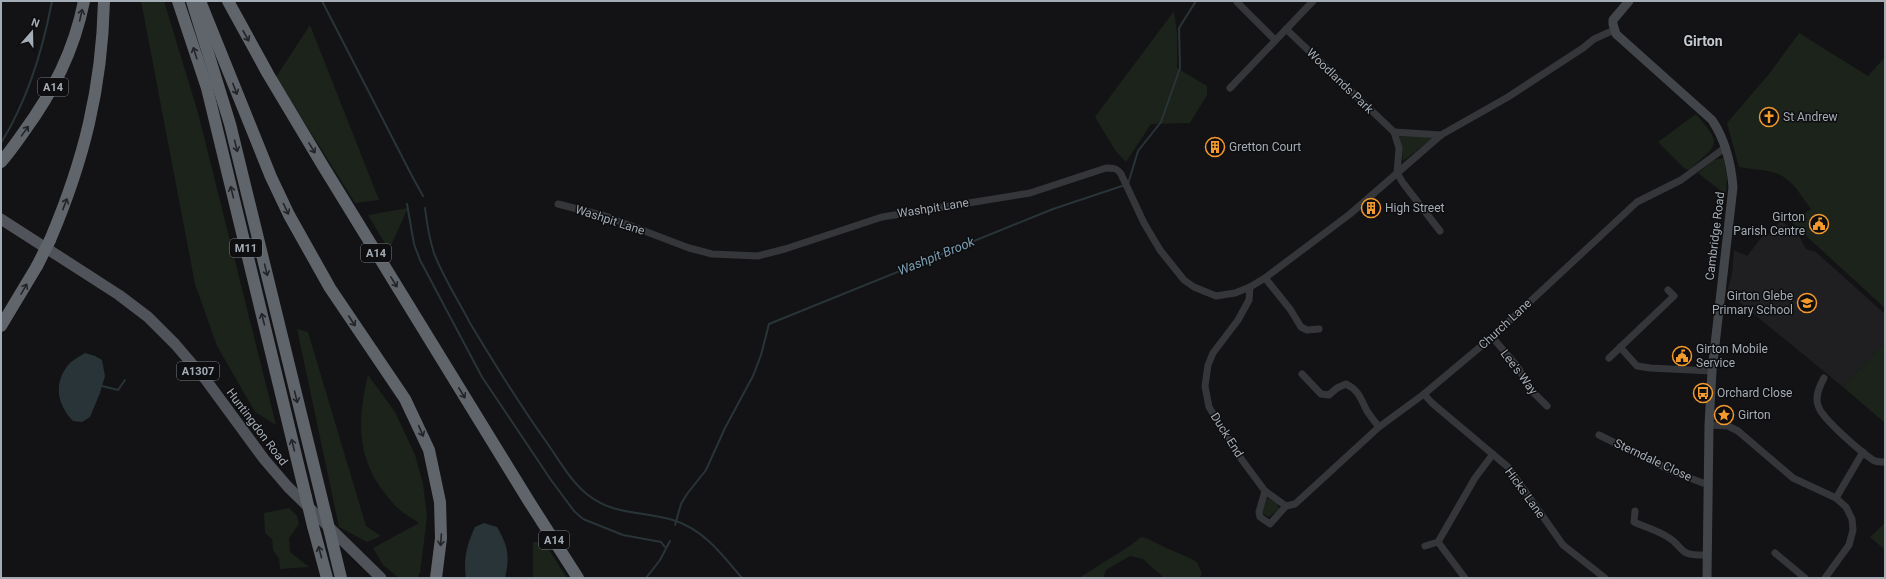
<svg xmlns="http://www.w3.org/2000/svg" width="1886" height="579" font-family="Roboto,sans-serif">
<rect width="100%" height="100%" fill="#131315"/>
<path fill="#1f1f22" d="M1781 220 1799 236 1806 249 1816 252 1885 314V342L1843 387 1727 292 1732 274 1734 250 1747 256 1765 233 1769 235Z"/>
<g fill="#1b231b">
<path d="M141 1H164L198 113 276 425 255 412 217 346 195 284Z"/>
<path d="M1174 11 1177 33V68L1207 86V95L1190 123 1151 124 1126 162 1115 150 1095 117Z"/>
<path d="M310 25 379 200 355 203 276 77Z"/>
<path d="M1799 33 1868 76 1885 57V308L1792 223 1811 209C1803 199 1796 185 1785 178 1773 169 1753 170 1739 167L1727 123 1769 74Z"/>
<path d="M1696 114C1723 146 1719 143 1689 170L1685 169 1658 142Z"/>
<path d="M1399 135 1434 137 1403 161Z"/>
<path d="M1724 158 1727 176 1726 195 1698 173 1714 160Z"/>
<path d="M408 208 389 250 368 215Z"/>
<path d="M297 329 308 332 366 526 381 536 367 542 339 527Z"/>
<path d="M1885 342V423L1843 387Z"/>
<path d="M368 375 395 412 415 455 423 484 427 517 420 573 417 578H399L383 565 373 548 419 523C410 517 399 511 392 502 357 463 356 424 368 375Z"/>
<path d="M1267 498 1277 503 1279 509 1269 517 1262 513Z"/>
<path d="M289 508 297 516 299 524 289 538 290 552 309 567 280 569 279 558 273 550 272 539 265 533 264 513Z"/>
<path d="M1885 523V550L1870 537Z"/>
<path d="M1141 537C1152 539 1160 546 1171 550 1180 554 1189 557 1197 562L1202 574 1199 578H1164L1143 559 1130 556 1106 570 1103 578H1079L1131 545Z"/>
<path d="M533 542H544L567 578H533Z"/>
</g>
<g fill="#293439">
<path d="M85 353 95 356 102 360 105 376 100 393 90 417 82 422 73 421C57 404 53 383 69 364 73 360 80 356 85 353Z"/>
<path d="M484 523 497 527C508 546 510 556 505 578H466C463 559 467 544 475 527Z"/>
</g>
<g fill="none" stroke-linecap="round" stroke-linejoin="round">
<g stroke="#293439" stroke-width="2">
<path d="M322 1 412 176 423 196"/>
<path d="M1 143C27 101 43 49 52 1"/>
<path d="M407 204 414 244 420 260 482 377 551 480 574 511 583 519 623 535 661 542 665 547"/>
<path d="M425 208C427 224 429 238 434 253 443 277 458 300 470 323 494 363 518 402 545 440 558 458 570 481 588 495 616 517 645 510 676 521 705 531 723 556 742 578"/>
<path d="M102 386 118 390 125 380"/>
<path d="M675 525 681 504 687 494 706 470 725 428 753 376 761 355 769 324 1053 209 1128 184 1138 151 1161 122 1180 68 1179 28 1196 1"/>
<path d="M646 578 660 560 670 541"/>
</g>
<g stroke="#34363a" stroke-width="7">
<path d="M1237 2 1275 40"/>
<path d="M1286 29 1394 132 1399 148 1397 173 1403 183 1440 231"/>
<path d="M1230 88 1313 1"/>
<path d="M1394 132 1441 135"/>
<path d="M558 204 605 216 689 248 712 254 758 256 785 249 882 217 1030 193 1106 168C1113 168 1117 168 1121 174L1144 223 1160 250 1184 280 1194 287 1216 296 1235 293 1250 287 1265 278 1350 214 1441 135 1508 97 1583 48 1594 39 1614 30"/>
<path d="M1265 278 1290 309 1301 327 1307 330 1319 329"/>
<path d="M1250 287 1249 300 1238 320 1213 353 1208 365 1205 386 1209 407 1242 460 1265 491 1286 506"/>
<path d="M1492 337 1518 367 1528 387 1547 406"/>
<path d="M1620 347 1637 366 1650 368 1712 371"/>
<path d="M1609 358 1674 296 1668 290"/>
<path d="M1302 374 1321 394 1329 395 1337 388 1346 384C1359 390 1361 400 1367 411 1371 417 1375 422 1379 427"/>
<path d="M1824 378C1819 387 1814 398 1819 408 1825 421 1861 452 1873 460 1876 462 1881 462 1885 462"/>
<path d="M1424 394 1432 403 1508 467 1563 545 1605 578"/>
<path d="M1709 425 1728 426 1738 431 1793 478 1836 498 1846 507 1852 519 1853 530 1849 545 1825 578"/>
<path d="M1599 435 1674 472 1703 483H1708"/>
<path d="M1265 491 1259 512 1260 517 1270 524 1286 506"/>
<path d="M1836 498 1863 452"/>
<path d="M1286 506 1295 504 1379 427 1424 394 1492 337 1637 202 1681 180 1726 147"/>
<path d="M1635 511 1634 522C1645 527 1656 530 1666 536 1687 547 1674 556 1707 555"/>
<path d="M1425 546 1438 542"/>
<path d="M1775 553 1805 578"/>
<path d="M1465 578 1438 542 1475 478 1493 454"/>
</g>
<path stroke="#42454a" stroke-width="9" d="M1629 1 1613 20V24L1616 34 1712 120C1726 141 1731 163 1733 187L1712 371 1709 425 1707 578"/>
<path stroke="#505359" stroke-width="11" d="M1 219 119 295 148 317 175 344 206 380 264 459 288 487 381 578"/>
<g stroke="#60646b" stroke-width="12">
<path d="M178 1 207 88 306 497"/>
<path d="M192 1 230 124 326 516"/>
<path d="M200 1 271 177 289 215 330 288 405 399 429 450 440 502 441 538 436 578"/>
<path d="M228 1 268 74 323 166 530 503 578 578"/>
<path d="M1 162C9 153 16 143 23 133 53 92 74 51 84 1"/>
<path d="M50 240C84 160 102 88 104 1"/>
<path d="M1 326 37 266"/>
<path d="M313 526 327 578"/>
<path d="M333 545 341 578"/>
</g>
<g stroke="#60646b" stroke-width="12">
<path d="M37 266 50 240"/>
<path d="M306 497 313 526"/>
<path d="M326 516 333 545"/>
</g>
</g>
<defs><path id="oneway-shaft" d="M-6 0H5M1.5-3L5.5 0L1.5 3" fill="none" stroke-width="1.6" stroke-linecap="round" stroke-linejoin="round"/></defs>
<g stroke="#222427">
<use href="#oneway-shaft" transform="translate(81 15) rotate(-77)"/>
<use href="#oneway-shaft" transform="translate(246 36) rotate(61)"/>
<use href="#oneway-shaft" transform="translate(195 53) rotate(-108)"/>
<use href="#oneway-shaft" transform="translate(235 89) rotate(69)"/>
<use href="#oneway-shaft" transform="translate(25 131) rotate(-54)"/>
<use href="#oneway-shaft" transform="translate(236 146) rotate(76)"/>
<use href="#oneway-shaft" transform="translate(312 148) rotate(59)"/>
<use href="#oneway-shaft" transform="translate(232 192) rotate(-104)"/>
<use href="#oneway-shaft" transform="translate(65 204) rotate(-69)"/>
<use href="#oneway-shaft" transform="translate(286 209) rotate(65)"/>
<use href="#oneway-shaft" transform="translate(266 270) rotate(76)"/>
<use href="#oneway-shaft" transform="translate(394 282) rotate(58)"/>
<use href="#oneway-shaft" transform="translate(24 289) rotate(-60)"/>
<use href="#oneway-shaft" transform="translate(263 319) rotate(-104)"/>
<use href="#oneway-shaft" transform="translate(352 321) rotate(57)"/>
<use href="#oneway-shaft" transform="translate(462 393) rotate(58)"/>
<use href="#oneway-shaft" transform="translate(296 397) rotate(76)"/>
<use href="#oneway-shaft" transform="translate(421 431) rotate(67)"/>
<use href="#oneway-shaft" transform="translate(293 445) rotate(-104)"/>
<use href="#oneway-shaft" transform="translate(441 540) rotate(94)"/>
<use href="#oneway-shaft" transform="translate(320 552) rotate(-105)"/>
</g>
<defs>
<symbol id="church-ring" viewBox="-11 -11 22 22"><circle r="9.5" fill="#0e0e10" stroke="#f4992c" stroke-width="1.5"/><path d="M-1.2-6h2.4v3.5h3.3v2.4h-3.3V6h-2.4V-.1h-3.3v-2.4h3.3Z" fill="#f4992c"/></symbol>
<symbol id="building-ring" viewBox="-11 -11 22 22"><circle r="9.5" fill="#0e0e10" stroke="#f4992c" stroke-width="1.5"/><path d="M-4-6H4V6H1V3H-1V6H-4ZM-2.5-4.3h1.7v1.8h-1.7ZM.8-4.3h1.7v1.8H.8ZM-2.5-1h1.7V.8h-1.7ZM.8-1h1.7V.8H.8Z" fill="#f4992c"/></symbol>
<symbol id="civic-ring" viewBox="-11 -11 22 22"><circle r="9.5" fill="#0e0e10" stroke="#f4992c" stroke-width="1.5"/><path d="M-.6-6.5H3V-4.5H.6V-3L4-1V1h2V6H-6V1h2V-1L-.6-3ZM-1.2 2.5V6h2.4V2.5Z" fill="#f4992c"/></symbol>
<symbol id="school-ring" viewBox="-11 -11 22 22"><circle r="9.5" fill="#0e0e10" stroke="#f4992c" stroke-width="1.5"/><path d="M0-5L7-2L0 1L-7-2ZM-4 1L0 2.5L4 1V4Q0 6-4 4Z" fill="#f4992c"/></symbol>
<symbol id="bus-ring" viewBox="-11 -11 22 22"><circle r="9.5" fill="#0e0e10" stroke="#f4992c" stroke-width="1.5"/><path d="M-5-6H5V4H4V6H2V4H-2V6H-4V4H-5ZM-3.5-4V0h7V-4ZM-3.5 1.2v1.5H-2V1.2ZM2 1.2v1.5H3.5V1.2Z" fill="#f4992c"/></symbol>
<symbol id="sight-ring" viewBox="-11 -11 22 22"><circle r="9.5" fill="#0e0e10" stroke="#f4992c" stroke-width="1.5"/><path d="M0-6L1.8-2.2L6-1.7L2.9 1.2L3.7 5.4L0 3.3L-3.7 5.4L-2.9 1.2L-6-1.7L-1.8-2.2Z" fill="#f4992c"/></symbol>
</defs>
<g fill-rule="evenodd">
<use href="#church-ring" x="1758" y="106" width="22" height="22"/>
<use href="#building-ring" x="1204" y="136" width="22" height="22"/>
<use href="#building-ring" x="1360" y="197" width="22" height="22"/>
<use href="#civic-ring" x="1808" y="213" width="22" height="22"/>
<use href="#school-ring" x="1796" y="292" width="22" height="22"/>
<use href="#civic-ring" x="1671" y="345" width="22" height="22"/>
<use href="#bus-ring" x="1692" y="382" width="22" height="22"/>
<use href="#sight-ring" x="1713" y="404" width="22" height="22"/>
</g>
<g text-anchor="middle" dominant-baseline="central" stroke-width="3" stroke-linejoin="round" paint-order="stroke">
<g fill="#0e0e10" stroke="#777d84" stroke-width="1">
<rect x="38" y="78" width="30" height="18" rx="3"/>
<rect x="230" y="239" width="32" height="18" rx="3"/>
<rect x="361" y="244" width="30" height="18" rx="3"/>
<rect x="177" y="362" width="42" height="18" rx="3"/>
<rect x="539" y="531" width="30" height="18" rx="3"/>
</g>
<g font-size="11" font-weight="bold" fill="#a4acb5">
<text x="53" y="87">A14</text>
<text x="246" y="248">M11</text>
<text x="376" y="253">A14</text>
<text x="198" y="371">A1307</text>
<text x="554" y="540">A14</text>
</g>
<g font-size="12" fill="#a4acb5" stroke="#0e0e10">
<text transform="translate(1340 81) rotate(44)">Woodlands Park</text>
<text transform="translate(933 208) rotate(-9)">Washpit Lane</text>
<text transform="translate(610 220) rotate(18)">Washpit Lane</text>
<text transform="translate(1715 236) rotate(-83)">Cambridge Road</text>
<text transform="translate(1505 324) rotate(-43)">Church Lane</text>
<text transform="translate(1519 372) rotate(53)">Lee's Way</text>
<text transform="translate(257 427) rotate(53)">Huntingdon Road</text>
<text transform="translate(1227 435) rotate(58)">Duck End</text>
<text transform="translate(1653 460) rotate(25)">Sterndale Close</text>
<text transform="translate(1525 493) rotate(54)">Hicks Lane</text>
</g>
<g font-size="12" fill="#a4acb5" stroke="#0e0e10" text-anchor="start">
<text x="1783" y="117">St Andrew</text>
<text x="1229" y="147">Gretton Court</text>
<text x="1385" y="208">High Street</text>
<text x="1805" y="217" text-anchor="end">Girton<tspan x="1805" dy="14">Parish Centre</tspan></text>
<text x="1793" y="296" text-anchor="end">Girton Glebe<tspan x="1793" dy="14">Primary School</tspan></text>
<text x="1696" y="349">Girton Mobile<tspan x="1696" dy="14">Service</tspan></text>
<text x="1717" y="393">Orchard Close</text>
<text x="1738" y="415">Girton</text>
</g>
<g font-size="13" font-style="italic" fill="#7a9eb1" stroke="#0e0e10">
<text transform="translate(936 256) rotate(-22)">Washpit Brook</text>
</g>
<g font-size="14" font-weight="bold" fill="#c5cad1" stroke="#0e0e10">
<text x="1703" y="41">Girton</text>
</g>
</g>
<rect width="1886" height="579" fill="none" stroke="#a4acb5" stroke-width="4"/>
<g transform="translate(32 32) rotate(20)" stroke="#0e0e10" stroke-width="3" paint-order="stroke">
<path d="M0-3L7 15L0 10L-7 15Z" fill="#a4acb5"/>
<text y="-6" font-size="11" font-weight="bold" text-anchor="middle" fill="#a4acb5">N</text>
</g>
</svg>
